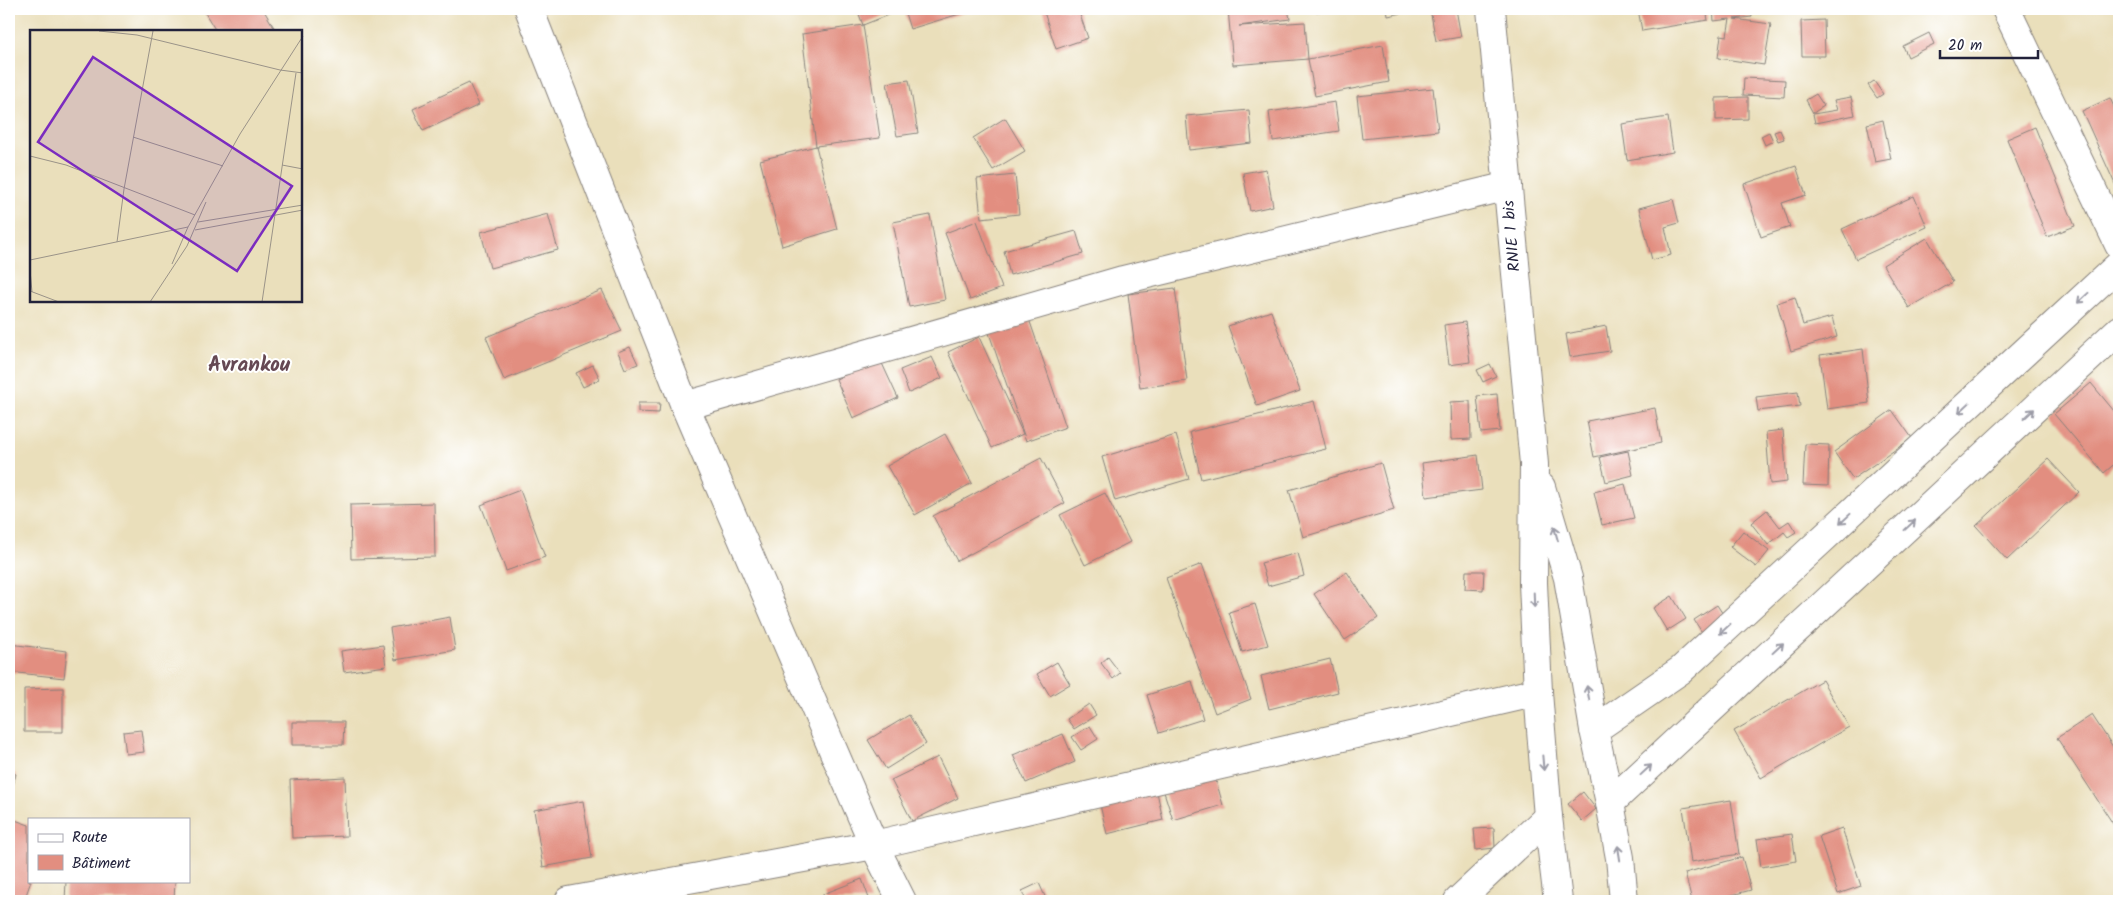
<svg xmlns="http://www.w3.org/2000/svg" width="2128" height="910" font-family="Kalam,sans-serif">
<rect width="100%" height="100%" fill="#fff"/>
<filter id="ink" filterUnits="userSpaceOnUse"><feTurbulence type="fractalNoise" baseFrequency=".02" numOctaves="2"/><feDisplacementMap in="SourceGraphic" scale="10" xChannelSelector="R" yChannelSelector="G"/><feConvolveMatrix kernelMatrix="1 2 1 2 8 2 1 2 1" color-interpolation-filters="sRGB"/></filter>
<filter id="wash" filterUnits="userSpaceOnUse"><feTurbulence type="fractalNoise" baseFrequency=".0096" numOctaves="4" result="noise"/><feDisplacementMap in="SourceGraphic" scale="20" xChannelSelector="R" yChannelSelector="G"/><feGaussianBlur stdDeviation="1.12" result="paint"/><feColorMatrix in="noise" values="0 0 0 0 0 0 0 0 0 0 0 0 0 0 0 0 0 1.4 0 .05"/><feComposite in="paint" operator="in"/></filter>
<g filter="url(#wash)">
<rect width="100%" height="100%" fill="#eadfbb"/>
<g id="blocks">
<g fill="#e28e80">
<path d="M213 9H263L276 31H216L205 13Z"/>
<path d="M857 9H903L863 25Z"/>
<path d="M909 9H976L910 29 904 10Z"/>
<path d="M1043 9H1078L1088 38 1056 49Z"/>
<path d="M1228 9H1288L1290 19 1239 26 1305 22 1308 59 1383 45 1389 82 1315 96 1308 59 1233 65Z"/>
<path d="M1312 9H1348V10L1312 12Z"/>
<path d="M1387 9H1417V10L1388 16Z"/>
<path d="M1430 9H1456L1461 37 1436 41Z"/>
<path d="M1638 9H1706L1708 20 1642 31Z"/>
<path d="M1713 9H1751L1752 17 1734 19 1771 24 1764 65 1718 58 1721 35 1727 36 1730 19 1714 21Z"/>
<path d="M1824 20 1825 56H1802L1801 21Z"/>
<path d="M863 25 880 138 816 146 837 229 782 246 760 160 816 146 802 34Z"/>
<path d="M1929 33 1934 44 1908 57 1903 46Z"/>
<path d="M1744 78 1785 80 1784 97 1743 95Z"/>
<path d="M909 80 918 133 897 136 887 83Z"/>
<path d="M1874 81 1883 94 1877 98 1868 85Z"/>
<path d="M469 83 479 105 423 131 413 109Z"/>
<path d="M1433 88 1438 131 1362 139 1357 96Z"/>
<path d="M1816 94 1824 106 1813 113 1806 100Z"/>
<path d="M1748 97V119L1716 120V98Z"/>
<path d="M1851 97 1855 115 1815 123 1813 114 1837 110 1834 100Z"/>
<path d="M2110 98 2119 118V193L2082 111Z"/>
<path d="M1335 102 1339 131 1273 141 1269 112Z"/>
<path d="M1249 110 1252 143 1189 150 1186 116Z"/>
<path d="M1668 117 1673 152 1627 160 1622 124Z"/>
<path d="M1005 118 1025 151 993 170 973 138Z"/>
<path d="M1883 120 1891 159 1875 162 1867 124Z"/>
<path d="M2035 127 2075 226 2047 237 2007 139Z"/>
<path d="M1780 130 1784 139 1778 141 1774 132Z"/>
<path d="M1769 132 1773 141 1765 145 1761 136Z"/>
<path d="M1796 166 1806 195 1782 203 1790 227 1761 237 1744 184Z"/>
<path d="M1266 169 1273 206 1250 211 1243 173Z"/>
<path d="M1015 175 1019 214 981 218 977 179Z"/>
<path d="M1914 196 1927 227 1856 259 1842 229Z"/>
<path d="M1673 199 1679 223 1665 227 1671 255 1652 260 1639 208Z"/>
<path d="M548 214 558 250 490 268 481 232Z"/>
<path d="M930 215 945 300 909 307 893 222Z"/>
<path d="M977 221 1002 288 970 300 945 233Z"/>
<path d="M1076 231 1083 254 1010 275 1004 251Z"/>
<path d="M1927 238 1953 282 1909 308 1883 265Z"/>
<path d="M1175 288 1187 381 1140 388 1128 294Z"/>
<path d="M602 290 622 331 504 380 486 337Z"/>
<path d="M1795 297 1803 325 1832 317 1837 337 1791 351 1777 303Z"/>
<path d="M1271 311 1300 391 1257 406 1228 326Z"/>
<path d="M1029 319 1066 427 1026 441 989 333Z"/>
<path d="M1465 322 1470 362 1449 365 1444 325Z"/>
<path d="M1606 326 1610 351 1570 357 1566 334Z"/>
<path d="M979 337 1023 434 992 448 948 352Z"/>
<path d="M630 347 638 364 625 369 618 352Z"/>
<path d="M1863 349 1869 403 1827 409 1820 355Z"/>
<path d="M932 357 942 378 909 393 900 370Z"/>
<path d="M880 359 898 398 853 418 836 379Z"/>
<path d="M1490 364 1496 376 1483 382 1477 370Z"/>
<path d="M593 365 600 379 583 387 576 373Z"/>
<path d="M2091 383 2119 417V460L2104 473 2054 414Z"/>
<path d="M1798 392 1800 406 1758 411 1756 397Z"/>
<path d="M1497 394 1500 431 1481 433 1477 396Z"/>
<path d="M1314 401 1326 449 1201 479 1190 432Z"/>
<path d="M1470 401 1471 439 1451 440 1450 402Z"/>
<path d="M638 403H660L659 413 638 412Z"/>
<path d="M1655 408 1661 443 1594 457 1587 421Z"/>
<path d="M1892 410 1912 438 1853 479 1834 452Z"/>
<path d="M1783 430 1787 482 1770 484 1766 432Z"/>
<path d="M945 434 972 483 915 515 887 466Z"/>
<path d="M1176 435 1189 479 1115 501 1102 457Z"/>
<path d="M1805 444 1829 445 1828 486 1803 485Z"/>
<path d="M1628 451 1633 475 1606 482 1600 457Z"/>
<path d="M1478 455 1482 490 1426 497 1422 463Z"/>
<path d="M1041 458 1065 503 957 561 933 516Z"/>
<path d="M2048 459 2079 492 2007 560 1976 526Z"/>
<path d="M1381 463 1394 510 1303 537 1289 490Z"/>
<path d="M1625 484 1634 518 1602 525 1594 492Z"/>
<path d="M520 490 545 557 506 571 481 505Z"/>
<path d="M1105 493 1130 542 1085 565 1060 515Z"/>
<path d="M434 503 435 557 351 559 350 505Z"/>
<path d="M1767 510 1780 527 1789 521 1796 532 1788 537 1784 532 1768 545 1751 523Z"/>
<path d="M1743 531 1769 551 1756 567 1730 547Z"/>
<path d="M1298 553 1304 576 1268 586 1261 563Z"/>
<path d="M1202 564 1251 699 1215 713 1166 578Z"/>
<path d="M1466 571H1484L1483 590 1465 589Z"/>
<path d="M1347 572 1378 618 1345 640 1314 594Z"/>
<path d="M1672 596 1686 619 1667 631 1653 608Z"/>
<path d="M1255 604 1268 645 1242 652 1229 612Z"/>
<path d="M1717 605 1728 622 1705 637 1694 620Z"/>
<path d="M450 617 455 650 395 660 390 628Z"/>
<path d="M9 644 67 651 64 678 9 672Z"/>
<path d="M383 645 386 666 344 672 341 651Z"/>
<path d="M1108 657 1120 673 1113 679 1101 663Z"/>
<path d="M1330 659 1338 692 1269 709 1261 676Z"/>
<path d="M1057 662 1070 684 1050 696 1037 674Z"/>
<path d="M1822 680 1849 727 1761 778 1734 731Z"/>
<path d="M1192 681 1203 719 1159 733 1147 695Z"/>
<path d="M63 688V732H24V689Z"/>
<path d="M1089 704 1096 715 1074 729 1067 719Z"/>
<path d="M909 715 926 744 886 769 868 740Z"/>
<path d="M2092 715 2119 756V833L2057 738Z"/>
<path d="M292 722H344L343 745H292Z"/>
<path d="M1090 726 1098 739 1081 750 1072 737Z"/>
<path d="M141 730 144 752 126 754 123 732Z"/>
<path d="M1063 734 1075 762 1026 783 1013 755Z"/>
<path d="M938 757 958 798 912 821 891 780Z"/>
<path d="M9 772 16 774 9 802Z"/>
<path d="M345 777 347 836 292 838 290 780Z"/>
<path d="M1215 777 1223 805 1173 820 1164 792Z"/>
<path d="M1157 792 1163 820 1107 834 1100 805Z"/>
<path d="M1583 792 1596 809 1582 821 1568 804Z"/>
<path d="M1731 800 1739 854 1691 862 1683 808Z"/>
<path d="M583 801 592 858 543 867 534 810Z"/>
<path d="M15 820 29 825V881H31L24 901H9V838Z"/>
<path d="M1494 828 1495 848 1476 850 1474 829Z"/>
<path d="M1842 828 1861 886 1838 894 1819 836Z"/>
<path d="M1792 834 1796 861 1761 867 1757 839Z"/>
<path d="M1742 857 1751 890 1709 901H1692L1685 873Z"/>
<path d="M862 879 870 901H825L823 894Z"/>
<path d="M66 881H175L174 901H65Z"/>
<path d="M1039 883 1047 901H1026L1022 891Z"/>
</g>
</g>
</g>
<g filter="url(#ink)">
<use href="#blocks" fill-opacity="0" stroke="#86807b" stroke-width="1"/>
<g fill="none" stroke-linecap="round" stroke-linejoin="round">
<defs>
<g id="street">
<path d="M529 9 685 406 874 845 902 901"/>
<path d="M2006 9 2119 245"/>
<path d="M685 406 1123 280 1508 186"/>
<path d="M569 901 874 845 1538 692"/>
<path d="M1458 901 1548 817"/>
</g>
<g id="secondary">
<path d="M1594 730 1681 670 2119 265"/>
<path d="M1610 803 2119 330"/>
</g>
<g id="primary">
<path d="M1491 9 1534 464 1533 583 1538 692 1548 817 1558 901"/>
<path d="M1541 487 1568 578 1594 730 1610 803 1620 858 1624 901"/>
</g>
</defs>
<use href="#street" stroke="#86807b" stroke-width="30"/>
<use href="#secondary" stroke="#86807b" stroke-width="30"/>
<use href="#primary" stroke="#86807b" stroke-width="30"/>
<use href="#street" stroke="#fff" stroke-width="28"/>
<use href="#secondary" stroke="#fff" stroke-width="28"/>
<use href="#primary" stroke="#fff" stroke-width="28"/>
</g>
<defs><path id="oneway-shaft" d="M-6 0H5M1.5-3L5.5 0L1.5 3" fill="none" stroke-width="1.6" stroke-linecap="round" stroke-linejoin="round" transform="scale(1.25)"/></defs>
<g stroke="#9c9ca7">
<use href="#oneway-shaft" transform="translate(2083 298) rotate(137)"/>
<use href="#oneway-shaft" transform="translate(1964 408) rotate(137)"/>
<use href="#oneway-shaft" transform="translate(2029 414) rotate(-43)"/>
<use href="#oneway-shaft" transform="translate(1845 519) rotate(137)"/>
<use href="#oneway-shaft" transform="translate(1910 525) rotate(-43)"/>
<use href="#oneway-shaft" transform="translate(1556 534) rotate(-106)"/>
<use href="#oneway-shaft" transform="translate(1534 600) rotate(88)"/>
<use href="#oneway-shaft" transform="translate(1725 629) rotate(137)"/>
<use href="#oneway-shaft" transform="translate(1778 648) rotate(-43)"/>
<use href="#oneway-shaft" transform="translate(1588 693) rotate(-100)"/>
<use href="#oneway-shaft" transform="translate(1543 763) rotate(85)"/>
<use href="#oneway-shaft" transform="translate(1646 770) rotate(-43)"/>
<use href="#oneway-shaft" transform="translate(1619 853) rotate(-99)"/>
</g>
</g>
<g text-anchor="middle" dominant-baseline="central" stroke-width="4" stroke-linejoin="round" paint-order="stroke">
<g font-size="16" fill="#22223b" stroke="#fff">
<text transform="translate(1512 236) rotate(-95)">RNIE 1 bis</text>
</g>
<g font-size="21" font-weight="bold" fill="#654853" stroke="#fff">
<text x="249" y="365">Avrankou</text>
</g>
</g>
<g transform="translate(30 30)">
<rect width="272" height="272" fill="#eadfbb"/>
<path fill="none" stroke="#9a9388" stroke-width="1" d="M69 1 107 5 250 40 273 43M103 107 193 136M0 126 36 135 165 185M252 135 273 139M168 192 273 175M165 200 273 180M87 212 94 159 123 1M0 230 158 197M142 234 158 197 210 104 273 6M0 240 2 262M0 261 29 272M120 272 157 216 176 172M232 272 266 43"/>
<path fill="#7b2cbf" fill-opacity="0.15" stroke="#7b2cbf" stroke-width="2.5" d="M63 27 262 156 207 241 8 112Z"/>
<rect width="272" height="272" fill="none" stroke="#22223b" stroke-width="2.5"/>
</g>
<rect width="2128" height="910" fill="none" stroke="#fff" stroke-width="30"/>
<rect x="28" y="818" width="162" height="65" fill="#ffffff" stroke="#a7a7b1"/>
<rect x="38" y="834" width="25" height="8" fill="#ffffff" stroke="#a7a7b1"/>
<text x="72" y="842" font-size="15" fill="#22223b">Route</text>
<rect x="38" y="855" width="25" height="15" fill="#e28e80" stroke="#a7a7b1"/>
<text x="72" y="868" font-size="15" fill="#22223b">Bâtiment</text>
<path d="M1940 50v8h98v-8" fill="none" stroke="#22223b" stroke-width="2.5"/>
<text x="1948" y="50" font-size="15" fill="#22223b" stroke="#ffffff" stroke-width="4" paint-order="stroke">20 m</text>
</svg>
